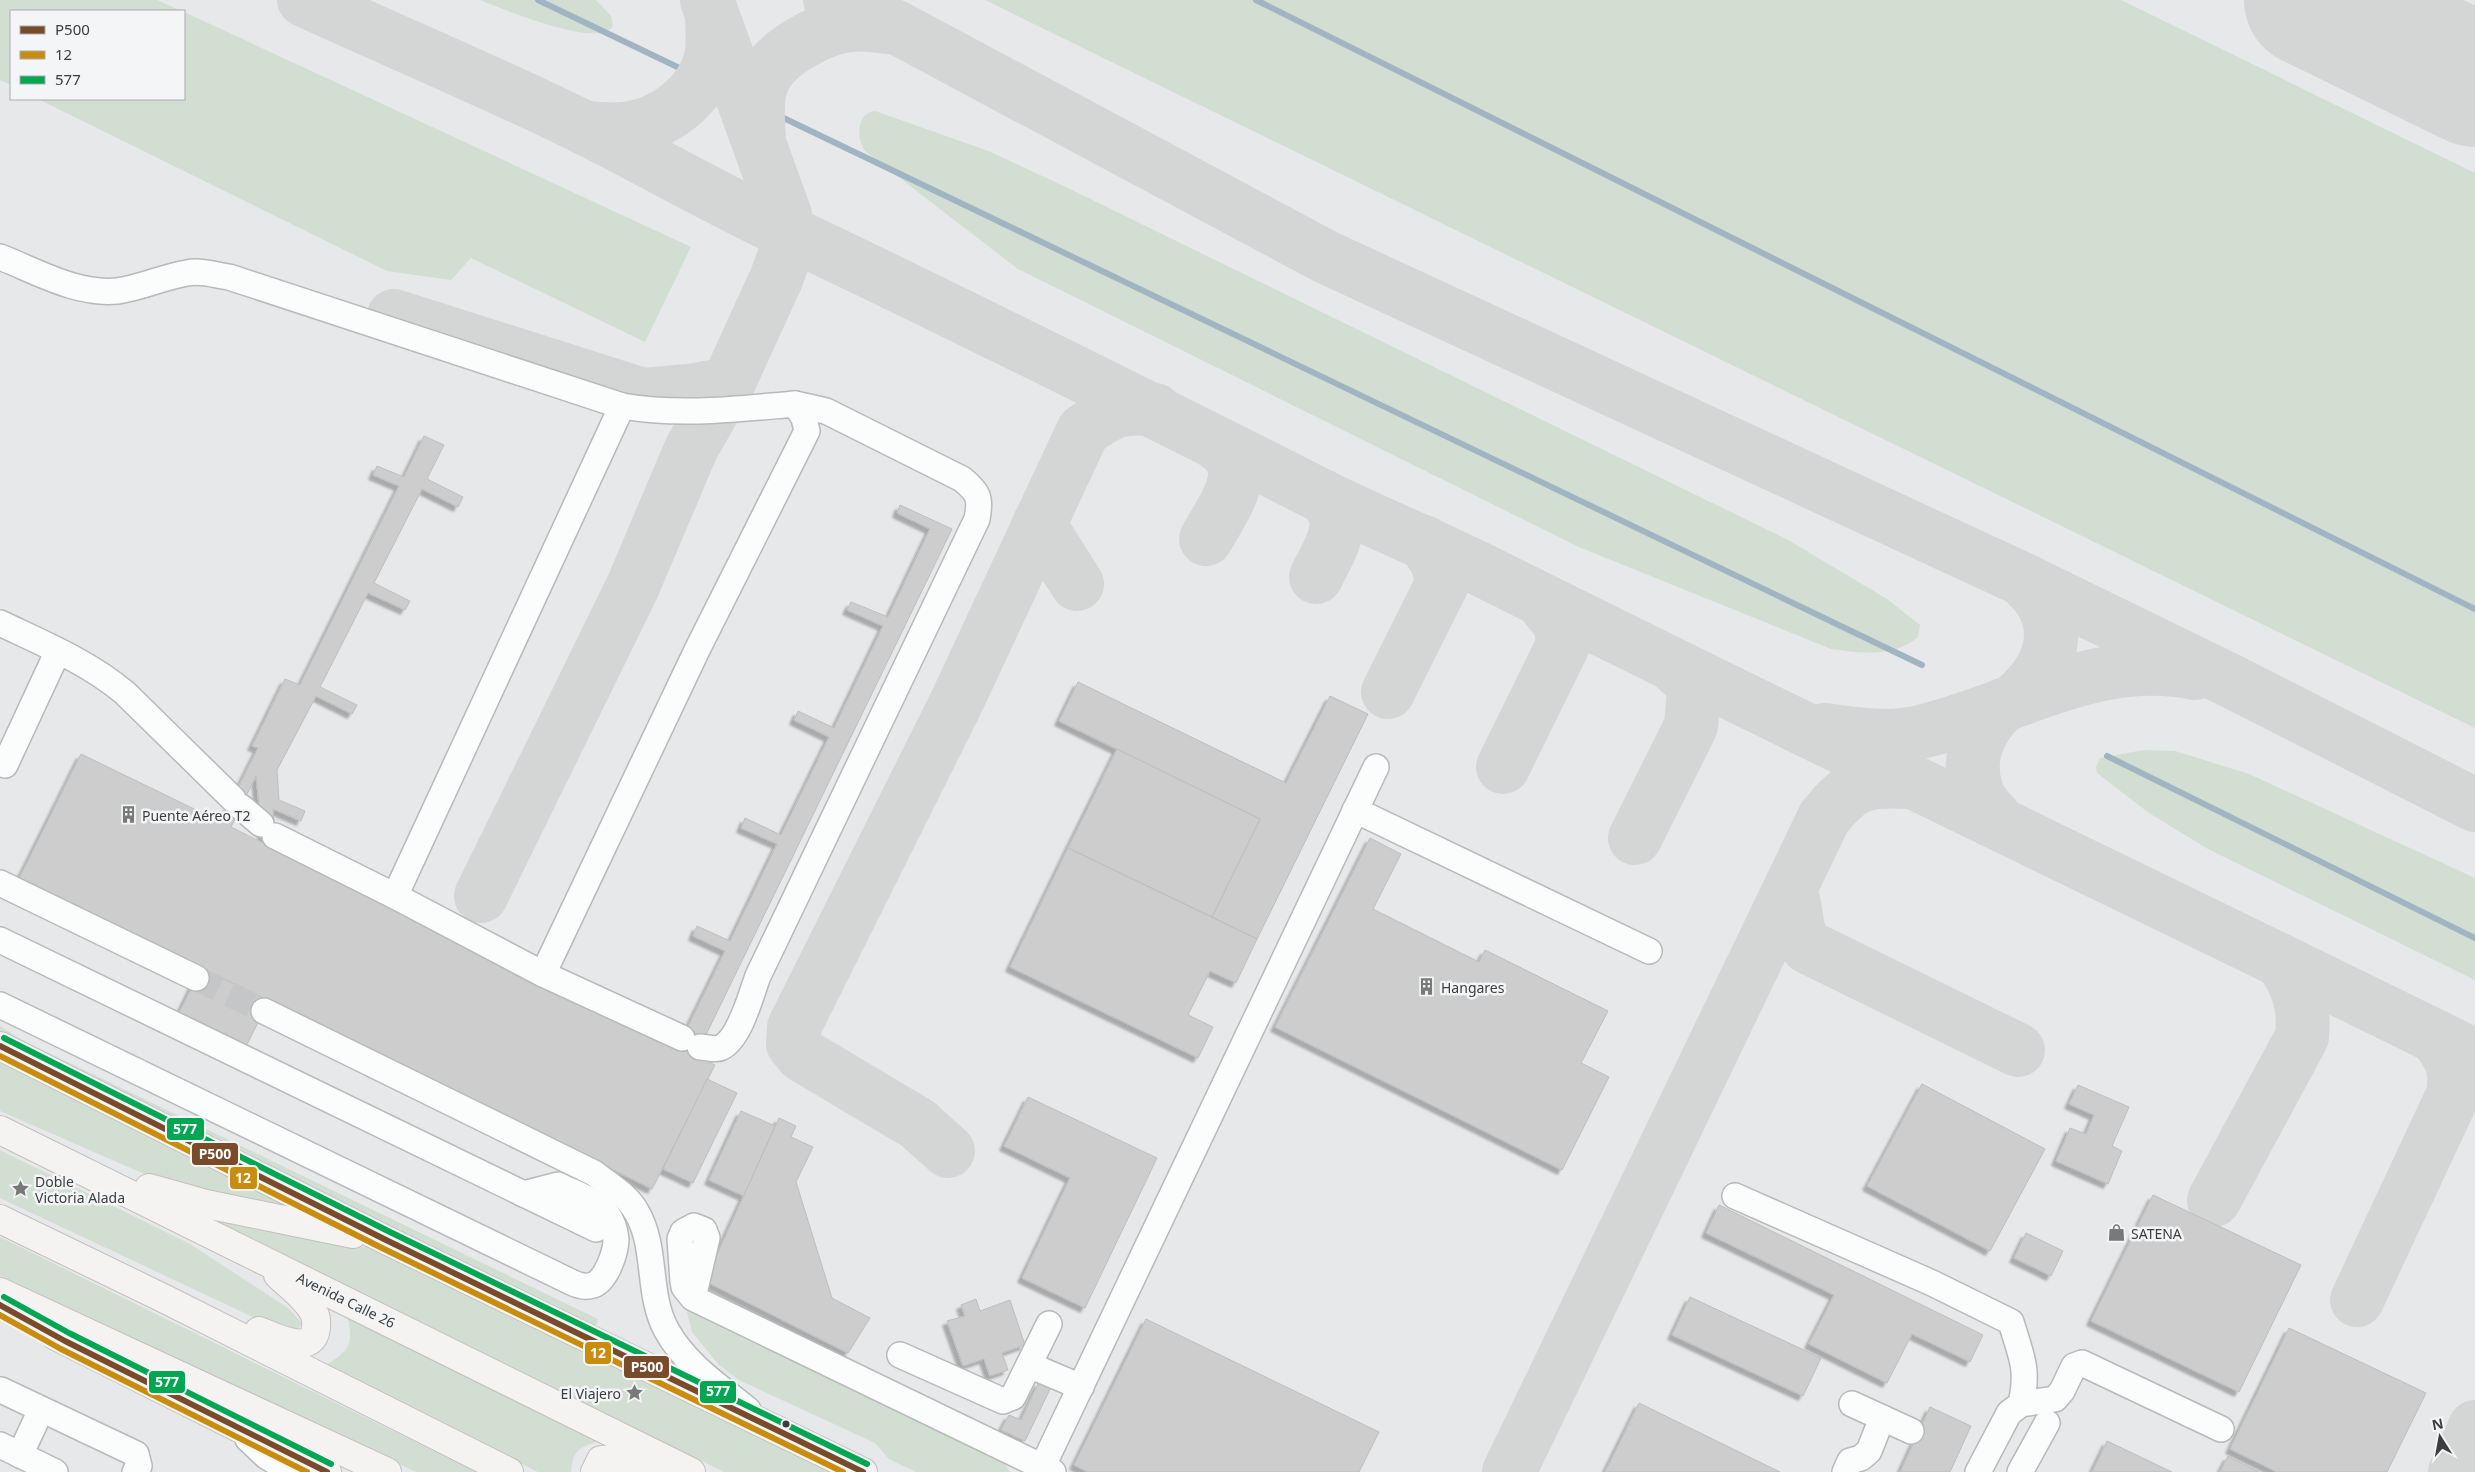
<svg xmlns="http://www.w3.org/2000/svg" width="2475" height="1472" font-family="'Noto Sans',sans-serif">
<defs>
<filter id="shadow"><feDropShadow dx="-4.5" dy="4.5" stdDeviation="1" flood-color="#0004"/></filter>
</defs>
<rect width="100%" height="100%" fill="#e6e8e9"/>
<g fill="#d1ded1">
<path d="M0 0H157L181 11H11V85L0 80Z"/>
<path d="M480 0H596L611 16 613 26C600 50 501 8 480 0Z"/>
<path d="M985 0H2121L2475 173V728Z"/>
<path d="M184 12 691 247 645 342 471 258 451 280 387 271 38 99H184Z"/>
<path d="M875 111 991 152 1074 191 1788 540 1887 599 1920 625 1918 637C1893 658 1861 653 1831 649L1579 547 1018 269 866 152C856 140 856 113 875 111Z"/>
<path d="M2144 750 2175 751 2249 774 2475 878V980L2208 849 2149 813 2097 773 2096 767 2100 758Z"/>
<path d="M0 1026 20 1039 598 1319 595 1329 0 1035Z"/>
<path d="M0 1058 160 1143 300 1211 209 1192 142 1173 0 1111Z"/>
<path d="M0 1150 190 1244 288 1308 302 1323 296 1332 272 1326 0 1198Z"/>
<path d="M207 1216 380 1250 842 1472H724Z"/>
<path d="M0 1237 476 1472H416L0 1276Z"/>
<path d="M685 1304 993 1456 1004 1463 1010 1472H916L889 1459 875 1443 739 1380 719 1365 692 1332Z"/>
<path d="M347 1316 602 1440C581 1447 573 1448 571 1472H538L325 1366C348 1351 355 1345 347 1316Z"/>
</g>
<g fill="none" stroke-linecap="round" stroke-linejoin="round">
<g stroke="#a0b4c2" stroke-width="6">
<path d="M538 0 1922 665"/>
<path d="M1256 0 2475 609"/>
<path d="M2107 756 2475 938"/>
</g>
<g stroke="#d4d6d6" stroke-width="54">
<path d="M304 0C400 44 497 84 591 131 656 164 719 200 785 231 964 316 1142 405 1318 494 1376 523 1437 547 1494 576 1820 739 2149 895 2475 1056"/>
<path d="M830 0 896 27 1326 257 2022 579 2231 681 2475 805"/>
<path d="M585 128C598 129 611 130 624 129 663 125 701 97 711 58 714 45 712 29 712 15"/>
<path d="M759 139C758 119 755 97 764 78 777 52 823 27 851 25 863 23 877 26 889 27"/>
<path d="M394 316 643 395 689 391 728 384"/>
<path d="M1039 524 1077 584"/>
<path d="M1206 539C1217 518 1244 485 1232 460 1229 452 1222 448 1216 443"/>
<path d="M1316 577C1329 550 1350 523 1324 497"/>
<path d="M1388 692 1442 584 1438 563 1424 542"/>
<path d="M2017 698C2046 672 2064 636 2040 599 2035 592 2028 585 2022 579"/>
<path d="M1825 730C1857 735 1889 739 1920 732 2012 711 2097 652 2195 673"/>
<path d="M1503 767 1563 645 1561 625 1542 601"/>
<path d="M1999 823C1993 814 1982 805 1978 795 1965 760 1977 730 2003 705"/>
<path d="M1635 838 1691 726 1694 690 1690 681 1676 668"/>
<path d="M1789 892C1800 909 1791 927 1808 947L2018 1050"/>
<path d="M481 896 633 586 691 449 728 384 776 279 789 244 785 215 707 0"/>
<path d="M948 1151 918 1124 802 1055 793 1044 794 1027 957 701 1083 431C1109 412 1121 405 1155 410"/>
<path d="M2214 1200 2302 1037C2305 1007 2299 985 2281 961"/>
<path d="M2357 1300 2453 1095C2457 1068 2452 1058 2435 1036"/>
<path d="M1509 1472 1824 818C1853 781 1867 780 1912 782"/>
<path d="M2455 1472 2475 1427"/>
</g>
<path stroke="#d4d6d6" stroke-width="134" d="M2311 0 2475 80"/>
</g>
<g fill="#cdcdce" stroke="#bebebf" fill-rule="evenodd" filter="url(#shadow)">
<path d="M424 436 444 445 427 479 463 497 458 507 422 489 374 583 410 601 405 610 368 593 320 687 357 705 352 714 316 696 277 770 279 800 305 811 301 821 273 809 276 849 678 1047 725 951 693 936 697 926 730 941 777 844 741 828 745 818 781 835 829 737 794 720 798 711 834 728 883 626 847 610 851 602 888 617 930 529 897 513 900 505 952 529 700 1047 696 1056 715 1065 652 1189 19 879 81 754 221 822 258 748 252 746 285 679 300 685 399 486 373 475 377 466 404 477ZM256 776 261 824 263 843 231 827Z"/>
<path d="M1078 682 1286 783 1330 696 1368 714 1257 939 1212 917 1260 819 1059 721Z"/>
<path d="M1117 749 1260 819 1212 917 1068 848Z"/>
<path d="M1370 838 1401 854 1373 909 1479 962 1485 950 1608 1011 1581 1063 1609 1077 1562 1170 1275 1027Z"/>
<path d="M1068 848 1257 939 1236 983 1210 971 1188 1015 1213 1027 1198 1058 1010 967Z"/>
<path d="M201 968 269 1001 244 1050 177 1017Z"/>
<path d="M707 1079 737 1093 693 1183 663 1169Z"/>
<path d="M1922 1084 2045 1149 1990 1251 1867 1186Z"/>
<path d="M2078 1085 2129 1107 2112 1146 2122 1151 2108 1184 2056 1161 2070 1128 2086 1134 2094 1115 2069 1104Z"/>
<path d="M1028 1097 1157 1158 1085 1308 1022 1278 1070 1178 1004 1146Z"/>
<path d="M741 1111 775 1126 744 1196 709 1180Z"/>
<path d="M779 1118 796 1126 791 1137 813 1147 796 1182 832 1298 870 1318 848 1353 705 1281Z"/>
<path d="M2153 1195 2301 1265 2239 1392 2091 1321Z"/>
<path d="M1719 1205 1983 1335 1970 1362 1912 1334 1887 1383 1809 1344 1834 1295 1706 1233Z"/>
<path d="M2026 1233 2063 1251 2051 1276 2014 1258Z"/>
<path d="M1690 1297 1821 1358 1803 1396 1672 1335Z"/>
<path d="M976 1299 980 1311 1010 1300 1025 1345 1002 1353 1008 1370 990 1376 984 1359 963 1366 947 1321 965 1316 961 1305Z"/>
<path d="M1146 1319 1379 1432 1359 1472H1088L1074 1465Z"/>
<path d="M2289 1328 2426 1393 2387 1472H2277L2230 1449Z"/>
<path d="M1039 1382 1051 1387 1025 1441 1001 1430 1009 1415 1021 1420Z"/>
<path d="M1639 1403 1780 1472H1605Z"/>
<path d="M1930 1407 1971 1426 1950 1472H1900Z"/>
<path d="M2107 1441 2172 1472H2092Z"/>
<path d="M2228 1456 2259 1472H2220Z"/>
</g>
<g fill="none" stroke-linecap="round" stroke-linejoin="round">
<path stroke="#c4c6c7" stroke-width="25" stroke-dasharray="25 12" stroke-linecap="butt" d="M196 978 264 1011"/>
<defs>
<g id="minor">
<path d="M0 257C36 271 77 295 117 291 141 288 163 277 187 273 201 270 215 275 229 277L622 406C680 416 737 409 795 404L826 411 962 479C979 493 981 498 977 519L758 976C751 994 740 1040 720 1048 715 1050 706 1047 700 1047"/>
<path d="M0 623C44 644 88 662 125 693L233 799"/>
<path d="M5 765 58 651"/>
<path d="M241 807 261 824"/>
<path d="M1355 810 1649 951"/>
<path d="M275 836 395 896 543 974 682 1038"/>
<path d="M0 883 196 978"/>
<path d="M395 896 622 406"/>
<path d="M0 940 596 1229"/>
<path d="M543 974 697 650 807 431 804 418 795 404"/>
<path d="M0 1005 571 1282C577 1285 585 1288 593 1285 606 1281 616 1252 616 1239 615 1230 612 1221 607 1214 597 1200 573 1193 558 1185L523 1194"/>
<path d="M264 1011 594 1173C608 1184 627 1195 636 1211 658 1247 646 1294 667 1331 686 1365 719 1386 748 1410"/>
<path d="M1735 1196 1932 1283 2011 1322C2021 1356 2029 1368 2021 1404"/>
<path d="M693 1298 707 1238 704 1230 694 1226 683 1232 680 1239 683 1281 684 1287 693 1298 1053 1472"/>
<path d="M900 1355 1003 1401 1013 1397 1049 1324"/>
<path d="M1029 1365 1081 1387"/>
<path d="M1 1390 136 1454 139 1466 135 1472"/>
<path d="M1852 1404 1911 1431"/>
<path d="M248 1439 266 1456 292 1472"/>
<path d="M0 1445 55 1472"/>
<path d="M20 1455 41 1410"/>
<path d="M1040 1472 1376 767"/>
<path d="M1845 1472 1850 1461 1861 1458 1869 1451 1882 1418"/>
<path d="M1978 1472 2009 1413 2021 1404 2055 1399 2062 1391 2074 1366 2082 1363 2221 1429"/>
<path d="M2020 1472 2047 1423"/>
</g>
<g id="major">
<path d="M0 1046 386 1240 863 1472"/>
<path d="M0 1130 691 1472"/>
<path d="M149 1188 206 1204 353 1234"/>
<path d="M0 1219 165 1299 509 1472"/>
<path d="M0 1292 387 1472"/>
<path d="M259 1331C272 1336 308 1355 315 1333 317 1325 317 1318 313 1311 305 1297 290 1286 278 1275"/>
<path d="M56 1336 327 1472"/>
<path d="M595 1472 601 1460 618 1459 652 1472"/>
</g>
</defs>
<use href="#minor" stroke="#b8b9ba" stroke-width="28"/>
<use href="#major" stroke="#c3bfbf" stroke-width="30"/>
<use href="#minor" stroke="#fbfcfc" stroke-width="25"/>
<use href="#major" stroke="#f5f2f2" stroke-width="28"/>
<defs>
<g id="bus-1">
<path d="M0 1046 386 1240 863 1472"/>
<path d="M0 1305 65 1341 327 1472"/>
</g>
<g id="bus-2">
<path d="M0 1056 382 1248 843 1472"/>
<path d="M0 1315 61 1349 307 1472"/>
</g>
<g id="bus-3">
<path d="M4 1038 390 1232 867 1464"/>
<path d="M4 1297 69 1333 331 1464"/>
</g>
</defs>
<use href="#bus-1" stroke="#f3f5f7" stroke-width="10"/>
<use href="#bus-2" stroke="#f3f5f7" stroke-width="10"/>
<use href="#bus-3" stroke="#f3f5f7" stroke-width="10"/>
<use href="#bus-1" stroke="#7a4b2a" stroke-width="6"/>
<use href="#bus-2" stroke="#c88c0f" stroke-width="6"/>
<use href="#bus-3" stroke="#00a651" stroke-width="6"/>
</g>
<defs>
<symbol id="building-bare" viewBox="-9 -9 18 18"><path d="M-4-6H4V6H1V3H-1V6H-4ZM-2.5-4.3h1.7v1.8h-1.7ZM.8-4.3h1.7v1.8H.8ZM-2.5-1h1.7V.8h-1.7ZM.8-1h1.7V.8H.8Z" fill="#787979" stroke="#f3f5f7" stroke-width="2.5" paint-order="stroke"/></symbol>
<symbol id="sight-bare" viewBox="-9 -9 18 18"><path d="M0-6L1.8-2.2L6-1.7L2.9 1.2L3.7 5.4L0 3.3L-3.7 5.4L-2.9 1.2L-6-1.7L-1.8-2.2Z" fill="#787979" stroke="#f3f5f7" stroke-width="2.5" paint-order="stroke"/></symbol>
<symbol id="shop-bare" viewBox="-9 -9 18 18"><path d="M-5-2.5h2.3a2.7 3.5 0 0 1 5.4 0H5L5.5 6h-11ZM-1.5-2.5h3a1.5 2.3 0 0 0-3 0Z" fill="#787979" stroke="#f3f5f7" stroke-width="2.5" paint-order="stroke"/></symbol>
</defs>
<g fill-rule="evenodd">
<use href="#building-bare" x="116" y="802" width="25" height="25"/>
<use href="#building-bare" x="1414" y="974" width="25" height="25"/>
<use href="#sight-bare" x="8" y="1176" width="25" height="25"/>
<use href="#shop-bare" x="2104" y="1220" width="25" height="25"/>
<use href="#sight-bare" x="622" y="1380" width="25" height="25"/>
</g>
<circle fill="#3c3d3d" stroke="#f3f5f7" stroke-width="2" cx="786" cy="1424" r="4.5"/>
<g text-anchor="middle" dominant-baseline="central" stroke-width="5" stroke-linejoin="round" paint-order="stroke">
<g font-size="14" fill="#3c3d3d" stroke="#f3f5f7" text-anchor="start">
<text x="142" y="815">Puente Aéreo T2</text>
<text x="1441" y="987">Hangares</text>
<text x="35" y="1181">Doble<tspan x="35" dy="16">Victoria Alada</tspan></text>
<text x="2131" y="1233">SATENA</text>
<text x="621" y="1393" text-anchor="end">El Viajero</text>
</g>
<g font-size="14" fill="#3c3d3d" stroke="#f3f5f7">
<text transform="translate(346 1300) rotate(26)">Avenida Calle 26</text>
</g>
</g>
<g stroke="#f3f5f7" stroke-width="2">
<rect x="166" y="1117" width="39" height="24" rx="5" fill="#00a651"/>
<rect x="191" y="1142" width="48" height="24" rx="5" fill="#7a4b2a"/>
<rect x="229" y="1166" width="29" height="24" rx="5" fill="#c88c0f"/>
<rect x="584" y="1341" width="28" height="24" rx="5" fill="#c88c0f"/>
<rect x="623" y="1355" width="47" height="24" rx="5" fill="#7a4b2a"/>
<rect x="148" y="1370" width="38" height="24" rx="5" fill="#00a651"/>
<rect x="699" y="1380" width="38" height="24" rx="5" fill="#00a651"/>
</g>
<g font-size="14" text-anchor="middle" font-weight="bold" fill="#fff">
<text x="185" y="1134">577</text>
<text x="215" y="1159">P500</text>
<text x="243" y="1183">12</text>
<text x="598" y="1358">12</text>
<text x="647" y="1372">P500</text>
<text x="167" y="1387">577</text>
<text x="718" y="1396">577</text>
</g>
<rect x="10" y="10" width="175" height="90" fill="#f3f5f7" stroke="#aaabad"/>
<rect x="20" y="26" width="25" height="8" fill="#7a4b2a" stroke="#aaabad"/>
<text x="55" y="35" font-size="15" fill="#3c3d3d">P500</text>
<rect x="20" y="51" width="25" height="8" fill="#c88c0f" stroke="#aaabad"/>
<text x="55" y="60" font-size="15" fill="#3c3d3d">12</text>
<rect x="20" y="76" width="25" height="8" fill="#00a651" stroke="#aaabad"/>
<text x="55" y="85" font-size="15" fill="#3c3d3d">577</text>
<g transform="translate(2440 1437) rotate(349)" stroke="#f3f5f7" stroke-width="4" paint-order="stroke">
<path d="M0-4L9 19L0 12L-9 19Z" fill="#3c3d3d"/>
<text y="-8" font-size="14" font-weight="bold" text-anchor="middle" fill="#3c3d3d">N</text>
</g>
</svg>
